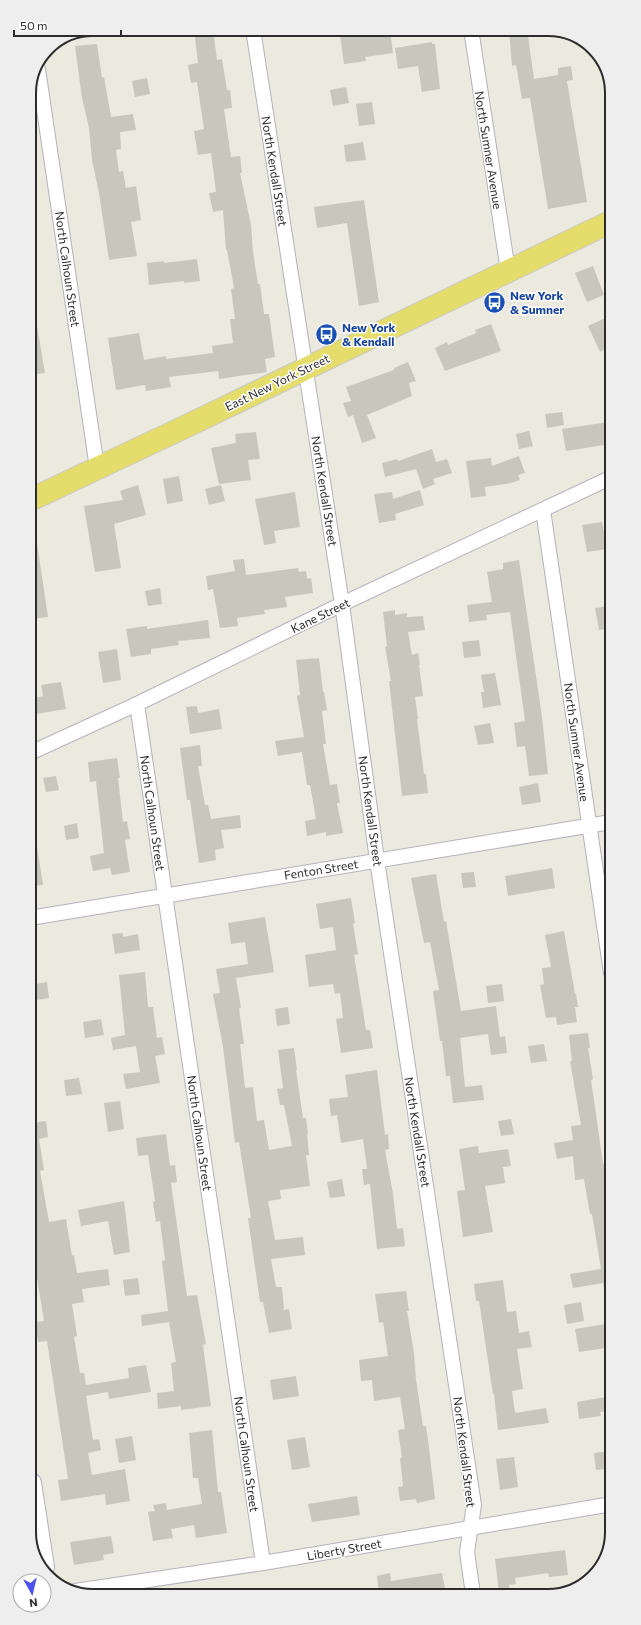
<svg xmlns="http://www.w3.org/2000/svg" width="641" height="1625" font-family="Commissioner,sans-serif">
<rect width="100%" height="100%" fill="#ece9df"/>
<g fill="#c8c7be">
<path d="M213 29 217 60 222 59 227 90H230L232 108 224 109 231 157 240 156 242 173H240L251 225 253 252 258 284H260L264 314H269L275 357 265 359 267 372 219 379 218 371 169 377 171 387 146 391 145 385 116 390 108 338 139 333 144 360 166 356V359L213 353 212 346 233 343 230 319H235L231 289 234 288 227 250H226L223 210 213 212 209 193 216 192 211 153 198 155 194 131 204 129 197 82 191 83 188 65 198 63 194 30Z"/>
<path d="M339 29H390L393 53 365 57 366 61 344 64Z"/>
<path d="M509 29H527L534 79 558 75V68L571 66 573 80 567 81 587 202 548 209 530 98 522 99 516 65 512 66Z"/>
<path d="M432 42V44H435L440 89 422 92 418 66 398 69 395 48Z"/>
<path d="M97 44 102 78 104 77 111 117 133 114 136 130 120 132 121 149 116 150 119 172 123 171 126 188 136 186 141 220 131 222 137 256 109 260 99 193 92 160 89 128 82 98 75 46Z"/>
<path d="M147 78 150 94 135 97 132 81Z"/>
<path d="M346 87 349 103 333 106 330 90Z"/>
<path d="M372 102 375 124 359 126 356 104Z"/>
<path d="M363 142 366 160 346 162 344 145Z"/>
<path d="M364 200 379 302 359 306 347 223 317 228 314 207Z"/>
<path d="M197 259 200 281 184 283V281L149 285 147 263 164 261V263Z"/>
<path d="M593 266 604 295 587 302 575 273Z"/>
<path d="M29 314H35L45 373 30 375Z"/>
<path d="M610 316V347L600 352 588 326Z"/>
<path d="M491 324 501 351 445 371 435 348 447 342 448 345 476 333 475 330Z"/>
<path d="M408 362 416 381 409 383 412 396 367 415 376 438 362 443 353 415 348 417 343 403 351 401 346 387 394 370V368Z"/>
<path d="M562 412 564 425 547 428 545 414Z"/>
<path d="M608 422 610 444 566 451 562 429Z"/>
<path d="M529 431 533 446 519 449 516 434Z"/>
<path d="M256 432 260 459 248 460 251 480 219 484 211 448 236 443 235 434Z"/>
<path d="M432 449 436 462 447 459 452 473 433 479 435 484 423 489 416 469 385 477 382 463 397 459 398 461Z"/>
<path d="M519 456 525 473 518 475 520 480 511 483 485 487 486 496 471 498 466 461 491 458 492 466Z"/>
<path d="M179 476 183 501 167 504 163 479Z"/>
<path d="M138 485 146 515 114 524 121 568 95 572 84 506 123 500 120 491Z"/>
<path d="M221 485 225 501 209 505 205 489Z"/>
<path d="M420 490 424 505 395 514 396 520 379 523 374 494 392 492 393 499Z"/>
<path d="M295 492 300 527 274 531 276 543 264 545 255 499Z"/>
<path d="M602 522 607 549 587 552 582 525Z"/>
<path d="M36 536 48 617 30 619V537Z"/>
<path d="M244 559 246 575 298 568 299 572 306 571 307 579 311 578 313 593 285 597 287 607 264 610 265 614 237 618 238 626 220 628 213 589 208 590 206 576 235 571 233 560Z"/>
<path d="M519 560 542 717 548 774 529 776 525 746 517 747 514 723 525 721 510 612 486 615 487 620 469 622 467 605 492 602 487 572 503 569V563Z"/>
<path d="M160 588 162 604 148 606 145 591Z"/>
<path d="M611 606V628L599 630 595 608Z"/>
<path d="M395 610V615L407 613V617L423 616 425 630 408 632 412 655 418 653 420 665H419L423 696 415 697 418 719H417L424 774H426L428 793 402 796 389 681H391L385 647 387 646 383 612Z"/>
<path d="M208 620 210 638 178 641 179 645 151 649V654L131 657 126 629 147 626V629Z"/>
<path d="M479 640 481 656 464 658 462 642Z"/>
<path d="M117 649 121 680 103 683 98 652Z"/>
<path d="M319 658 323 692H324L327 710 322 711 326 744H323L330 785 337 784 340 803H337L343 833 326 836V832L307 836 305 821 316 819 310 785H307L302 752 278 756 275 741 304 737 297 696 300 695 296 660Z"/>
<path d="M495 673 501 705 483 708 481 692H484L481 675Z"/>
<path d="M61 682 66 709 30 715V699L43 696 41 685Z"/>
<path d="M197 706 198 713 219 709 222 729 190 734 186 707Z"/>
<path d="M490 723 494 743 478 745 474 726Z"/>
<path d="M200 745 202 766H198L205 805H208L211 819 240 815 241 828 221 830 224 848 215 850 216 860 199 863 190 800H187L180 748Z"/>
<path d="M117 758 120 778H118L123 822 127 821 130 839 125 840 130 872 112 875 110 868 93 871 90 856 104 853 96 781 90 782 88 762Z"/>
<path d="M56 776 59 790 46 792 43 778Z"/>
<path d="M538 783 541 802 522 805 519 787Z"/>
<path d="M77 823 79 838 66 840 64 826Z"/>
<path d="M37 846 43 885 30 886V847Z"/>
<path d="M552 868 555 888 508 896 505 876Z"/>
<path d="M474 872 476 887 463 888 461 873Z"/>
<path d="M436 874 444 922 446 921 461 1011 496 1006 500 1037 505 1036 507 1053 491 1055 488 1034 460 1038 465 1087 482 1085 484 1100 453 1103 450 1076H446L442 1041H440L433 991 439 990 430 942 424 943 411 878Z"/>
<path d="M351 898 355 923 353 924 358 954 354 955 366 1030H370L373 1048 341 1053 336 1019 343 1018 340 993 335 994 333 984 309 987 305 955 336 950 333 927 320 929 316 904Z"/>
<path d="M265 917 274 972 236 978 241 1008H239L244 1044H240L245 1088 253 1087 257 1121 264 1120 269 1150 292 1146 284 1105H280L277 1089 283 1088 278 1050 294 1048 297 1070H296L303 1118H306L308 1134H307L309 1155H306L310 1186 280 1190 281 1199 268 1201 275 1240 303 1237 305 1255 271 1259 276 1287H282L284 1310 289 1309 292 1329 269 1333 263 1302H260L248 1218H251L239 1142 235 1143 223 1047 213 994 220 993 216 969 248 964 245 942 231 944 228 923Z"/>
<path d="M564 931 575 994H576L578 1007H575L577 1022 557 1025 556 1017 546 1018 540 985 544 984 542 968 551 967 545 935Z"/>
<path d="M123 933V937L138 934 140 950 115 954 112 934Z"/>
<path d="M145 972 148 1007H153L157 1038 162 1037 165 1054 155 1056 160 1083 126 1089 123 1074 140 1072 136 1046 113 1050 111 1038 125 1035 119 975Z"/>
<path d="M47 982 49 998 30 1001V985Z"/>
<path d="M502 984 504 1001 488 1003 486 986Z"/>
<path d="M288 1007 290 1024 277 1026 275 1009Z"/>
<path d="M101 1019 104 1035 85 1038 83 1022Z"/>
<path d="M588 1033 590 1048H588L593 1079 591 1080 596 1114 603 1164 606 1163 609 1194 611 1193 612 1293 605 1294 603 1283 573 1288 570 1274 601 1269 592 1214H590L584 1179 575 1180 573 1156 557 1159 554 1143 573 1140 571 1126 581 1125 570 1061H572L569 1035Z"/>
<path d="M544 1044 547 1061 531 1063 528 1046Z"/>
<path d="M377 1070 385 1135 388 1134 389 1149 385 1150 393 1194 397 1229 403 1228 405 1246 377 1249 370 1184 364 1185 362 1169H367L363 1139 341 1143 337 1115 331 1116 329 1099 348 1097 345 1075Z"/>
<path d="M79 1078 82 1094 66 1096 64 1080Z"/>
<path d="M120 1101 124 1129 108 1132 104 1103Z"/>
<path d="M511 1119 514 1134 501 1136 498 1121Z"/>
<path d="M46 1121 48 1137 39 1139 44 1170 40 1171 49 1222 66 1219 72 1256 74 1255 77 1273 108 1269 110 1285 82 1289 84 1302 72 1304 77 1336 74 1337 80 1373H84L86 1385 129 1378 128 1368 146 1365 151 1392 109 1399 108 1392 86 1396 93 1440 99 1439 101 1450 88 1453 92 1475 125 1469 130 1501 106 1505 105 1494 61 1501 58 1480 68 1479 47 1341 38 1342 35 1322 44 1321 36 1272 34 1273 32 1258 37 1257 31 1223V1123Z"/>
<path d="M166 1134 170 1166 175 1165 177 1182 171 1183 187 1296 197 1295 206 1344 203 1345 211 1406 181 1410V1406L158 1409 157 1393 174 1391 171 1363 176 1362 169 1322 142 1326 141 1315 168 1311 162 1261 165 1260 160 1221 156 1222 153 1202 155 1201 148 1155 138 1156 136 1138Z"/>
<path d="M478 1146 479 1153 508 1149 511 1166 503 1167 505 1183 485 1186 493 1232 463 1237 457 1191 465 1190 459 1149Z"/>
<path d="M342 1179 345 1196 330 1198 327 1182Z"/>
<path d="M124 1201 130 1252 114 1255 108 1221 81 1226 78 1210Z"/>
<path d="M138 1278 140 1294 125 1296 123 1280Z"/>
<path d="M503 1280 507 1312 516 1311 519 1333 529 1331 532 1347 517 1349 523 1389 512 1391 515 1413 546 1408 549 1423 498 1430 494 1394H493L479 1301H476L474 1284Z"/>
<path d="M406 1291 409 1311H407L414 1353 416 1380 423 1426H426L428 1440 435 1499 417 1503 416 1499 400 1501 398 1487 403 1486 400 1458H402L398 1430 405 1429 400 1397 374 1401 372 1380 361 1381 359 1360 388 1356 383 1322 379 1323 375 1294Z"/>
<path d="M581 1302 584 1321 567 1324 564 1305Z"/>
<path d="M612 1323V1347L579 1352 575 1329Z"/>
<path d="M296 1376 299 1396 273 1400 270 1380Z"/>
<path d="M612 1396V1411L600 1412 601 1416 579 1419 577 1402Z"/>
<path d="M212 1430 218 1492H221L227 1533 196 1538 194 1525 171 1529 173 1538 153 1541 148 1512 155 1511 153 1505 166 1503 167 1510 202 1504 198 1478H193L189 1433Z"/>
<path d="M132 1436 136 1460 119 1463 115 1439Z"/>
<path d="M305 1437 310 1467 292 1470 287 1440Z"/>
<path d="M612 1451V1468L596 1470 594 1453Z"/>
<path d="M514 1457 518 1487 500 1490 496 1459Z"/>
<path d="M357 1496 360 1515 312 1522 308 1504Z"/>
<path d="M111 1536 114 1553 103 1555 104 1560 74 1565 70 1542Z"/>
<path d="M565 1550 568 1575 549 1577 548 1573 515 1578 516 1584 509 1585 510 1592 499 1593 495 1559Z"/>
<path d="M390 1573 391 1581 442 1573 446 1594 379 1595 377 1576Z"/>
</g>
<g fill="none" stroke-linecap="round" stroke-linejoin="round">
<defs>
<g id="minor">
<path d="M253 29 342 604 377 860 474 1505 467 1552 473 1594"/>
<path d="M471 29 508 271"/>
<path d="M38 69 97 468"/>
<path d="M543 510 611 973"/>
<path d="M137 704 263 1563"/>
<path d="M30 753 137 704 342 604 610 478"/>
<path d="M30 918 611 822"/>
<path d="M75 1591 263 1563 612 1504"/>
</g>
<path id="secondary" d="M31 1483 44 1567"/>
<path id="primary" d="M30 500 193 423 610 222"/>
</defs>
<use href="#minor" stroke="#b3b3be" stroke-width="16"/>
<use href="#secondary" stroke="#b3b3be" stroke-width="22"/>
<use href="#primary" stroke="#c8c8c8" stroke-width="24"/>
<use href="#minor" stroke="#fff" stroke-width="14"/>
<use href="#secondary" stroke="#fff" stroke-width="20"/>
<use href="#primary" stroke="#e5dd6b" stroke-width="22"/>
</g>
<defs>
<symbol id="bus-disc" viewBox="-11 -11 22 22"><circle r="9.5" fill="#1a4fb4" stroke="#fff"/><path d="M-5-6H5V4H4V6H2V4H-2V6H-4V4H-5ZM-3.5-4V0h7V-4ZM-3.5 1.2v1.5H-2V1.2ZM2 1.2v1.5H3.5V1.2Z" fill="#fff"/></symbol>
</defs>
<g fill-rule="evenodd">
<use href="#bus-disc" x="482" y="290" width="25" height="25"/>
<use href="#bus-disc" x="314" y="322" width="25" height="25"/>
</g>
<g text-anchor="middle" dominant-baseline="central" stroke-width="3" stroke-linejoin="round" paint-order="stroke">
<g font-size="12" fill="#2c2c2c" stroke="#fff">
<text transform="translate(489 150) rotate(81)">North Sumner Avenue</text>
<text transform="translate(275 171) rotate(81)">North Kendall Street</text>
<text transform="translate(68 269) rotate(82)">North Calhoun Street</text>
<text transform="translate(277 382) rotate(-26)">East New York Street</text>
<text transform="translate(325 491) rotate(81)">North Kendall Street</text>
<text transform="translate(320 615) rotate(-26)">Kane Street</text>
<text transform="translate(577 742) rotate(82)">North Sumner Avenue</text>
<text transform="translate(371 811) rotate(82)">North Kendall Street</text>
<text transform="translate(153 813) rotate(82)">North Calhoun Street</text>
<text transform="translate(321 869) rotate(-9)">Fenton Street</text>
<text transform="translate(418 1132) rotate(81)">North Kendall Street</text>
<text transform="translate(200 1133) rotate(82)">North Calhoun Street</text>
<text transform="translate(465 1452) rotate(83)">North Kendall Street</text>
<text transform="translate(247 1454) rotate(82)">North Calhoun Street</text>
<text transform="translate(344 1549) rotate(-10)">Liberty Street</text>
</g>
<g font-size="12" font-weight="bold" fill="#164399" stroke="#fff" text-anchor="start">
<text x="510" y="295">New York<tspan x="510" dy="14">&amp; Sumner</tspan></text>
<text x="342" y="327">New York<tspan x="342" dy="14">&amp; Kendall</tspan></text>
</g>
</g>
<path d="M0 0H641V1625H0ZM93 36H548A57 57 0 0 1 605 93V1532A57 57 0 0 1 548 1589H93A57 57 0 0 1 36 1532V93A57 57 0 0 1 93 36Z" fill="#eee" fill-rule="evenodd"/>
<path fill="none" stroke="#2c2c2c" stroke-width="2" d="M93 36H548A57 57 0 0 1 605 93V1532A57 57 0 0 1 548 1589H93A57 57 0 0 1 36 1532V93A57 57 0 0 1 93 36Z"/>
<g transform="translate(32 1593) rotate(172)"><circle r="19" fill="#ffffff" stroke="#ababab"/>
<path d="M0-3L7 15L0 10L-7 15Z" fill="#4e51eb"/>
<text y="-6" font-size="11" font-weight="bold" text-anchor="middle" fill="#2c2c2c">N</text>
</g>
<path d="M14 30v6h107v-6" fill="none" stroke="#2c2c2c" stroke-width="2"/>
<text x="20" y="30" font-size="12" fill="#2c2c2c" stroke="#ffffff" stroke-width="3" paint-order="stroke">50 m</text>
</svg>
